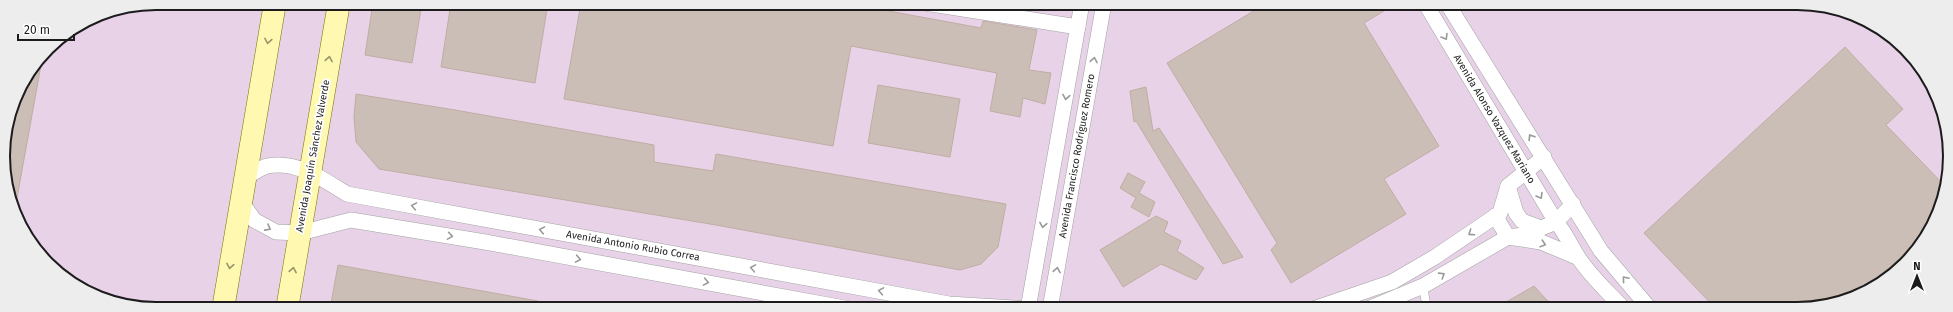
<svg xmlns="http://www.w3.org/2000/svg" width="1953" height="312" font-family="'Fira Sans',sans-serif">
<rect width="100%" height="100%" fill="#efe8e1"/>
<path fill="#e8d2e7" d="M156 3H1807L1865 19 1912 55 1942 107 1950 166 1938 215 1905 264 1864 293 1807 309H146L88 293 41 257 11 205 3 146 19 89 48 48 98 15Z"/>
<g fill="#cbbeb7" stroke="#c1aca3">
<path d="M373 3H422L412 63 365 55Z"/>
<path d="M451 3H548L535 83 441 67Z"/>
<path d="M581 3H845L981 28 983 21 1037 30 1029 70 1051 73 1045 104 1023 98 1020 117 990 111 997 73 851 46 833 146 564 99Z"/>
<path d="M1267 3H1272L1276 10 1288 3H1397L1364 23 1439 146 1384 179 1406 214 1291 283 1271 250 1277 243 1167 63Z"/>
<path d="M1845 47 1903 109 1886 125 1945 186 1938 215 1925 235 1861 294 1807 309H1716L1644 233Z"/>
<path d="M43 54 15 209H13L11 205 3 146 19 89Z"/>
<path d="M878 85 960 99 950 157 868 143Z"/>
<path d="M1146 87 1153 131 1159 128 1243 257 1223 264 1136 121 1134 122 1130 91Z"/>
<path d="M356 94 455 110 654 145V162L713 171 716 154 1006 204 998 247 981 264 960 270 716 225 379 169 356 142 354 117Z"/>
<path d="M1128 173 1145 182 1139 193 1155 202 1149 217 1131 207 1136 198 1120 188Z"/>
<path d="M1156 216 1168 222 1164 232 1181 241 1177 251 1204 268 1196 280 1161 264 1123 287 1100 250Z"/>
<path d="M338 265 538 301 537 309H330Z"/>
<path d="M1534 286 1555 309H1494Z"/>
</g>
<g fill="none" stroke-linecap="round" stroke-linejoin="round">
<defs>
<path id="service" d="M1423 286 1427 309"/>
<g id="minor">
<path d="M925 3 1078 27"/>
<path d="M1425 3 1556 222C1566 233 1570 245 1578 257 1590 276 1608 292 1624 309"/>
<path d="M1447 3 1601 251 1650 309"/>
<path d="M245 177C252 174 260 168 267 166 297 160 324 180 347 194L949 304 1030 309"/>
<path d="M1508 186 1516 213 1522 221 1541 228"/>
<path d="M241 201 254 220 276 232 300 233 351 220 485 242 850 309"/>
<path d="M1495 216 1508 237 1541 242 1577 257"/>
<path d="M1028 309 1082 3"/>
<path d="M1050 309 1104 3"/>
<path d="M1313 309 1392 282 1435 257 1500 213 1508 186 1544 157"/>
<path d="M1368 309 1423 286 1508 237 1524 235 1556 222 1573 204"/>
</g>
<g id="secondary">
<path d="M223 309 275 3"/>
<path d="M287 309 339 3"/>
</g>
</defs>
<use href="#service" stroke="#a3a3a3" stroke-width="9"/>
<use href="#minor" stroke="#a3a3a3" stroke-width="16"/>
<use href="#secondary" stroke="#777500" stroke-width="23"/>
<use href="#service" stroke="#fff" stroke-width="8"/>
<use href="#minor" stroke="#fff" stroke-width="15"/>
<use href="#secondary" stroke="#fef8b0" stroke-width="22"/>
</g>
<defs><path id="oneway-chevron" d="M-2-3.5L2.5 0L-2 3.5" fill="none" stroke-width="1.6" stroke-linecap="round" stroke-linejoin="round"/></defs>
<g stroke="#999">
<use href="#oneway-chevron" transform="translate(1445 37) rotate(59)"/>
<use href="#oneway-chevron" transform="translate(1094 60) rotate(-80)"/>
<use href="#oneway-chevron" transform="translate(1066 97) rotate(100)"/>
<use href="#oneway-chevron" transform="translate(1531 137) rotate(-122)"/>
<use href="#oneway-chevron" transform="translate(1540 196) rotate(59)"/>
<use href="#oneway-chevron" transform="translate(414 206) rotate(-170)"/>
<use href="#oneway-chevron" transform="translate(1043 225) rotate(100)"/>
<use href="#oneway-chevron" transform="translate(268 228) rotate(28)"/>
<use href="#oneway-chevron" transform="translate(542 230) rotate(-170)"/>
<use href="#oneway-chevron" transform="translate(1471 233) rotate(146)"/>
<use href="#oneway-chevron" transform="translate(450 236) rotate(9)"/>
<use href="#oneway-chevron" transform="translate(1543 244) rotate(18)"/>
<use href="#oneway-chevron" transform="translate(578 259) rotate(10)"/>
<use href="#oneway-chevron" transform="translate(753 268) rotate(-170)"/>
<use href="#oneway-chevron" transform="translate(1057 270) rotate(-80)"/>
<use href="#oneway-chevron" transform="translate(1442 275) rotate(-32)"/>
<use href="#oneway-chevron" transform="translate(1625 279) rotate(-130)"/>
<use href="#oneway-chevron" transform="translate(706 282) rotate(10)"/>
<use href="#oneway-chevron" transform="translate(881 291) rotate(-170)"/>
</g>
<g stroke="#98956d">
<use href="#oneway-chevron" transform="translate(268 41) rotate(100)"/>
<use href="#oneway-chevron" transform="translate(329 59) rotate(-80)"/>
<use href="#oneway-chevron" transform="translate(230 266) rotate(100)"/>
<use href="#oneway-chevron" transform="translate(293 270) rotate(-80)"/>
</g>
<g text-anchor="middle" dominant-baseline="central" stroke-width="3.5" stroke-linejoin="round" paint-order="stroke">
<g font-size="10" fill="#1c1c1c" stroke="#fff">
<text transform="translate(1494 119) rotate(59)">Avenida Alonso Vazquez Mariano</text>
<text transform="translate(313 156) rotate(-80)">Avenida Joaquín Sánchez Valverde</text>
<text transform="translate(1077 156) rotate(-80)">Avenida Francisco Rodríguez Romero</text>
<text transform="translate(633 246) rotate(10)">Avenida Antonio Rubio Correa</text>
</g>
</g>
<path d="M0 0H1953V312H0ZM156 10H1797A146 146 0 0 1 1943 156V156A146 146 0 0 1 1797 302H156A146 146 0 0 1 10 156V156A146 146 0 0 1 156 10Z" fill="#ededed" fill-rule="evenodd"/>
<path fill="none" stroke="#1c1c1c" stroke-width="2" d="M156 10H1797A146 146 0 0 1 1943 156V156A146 146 0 0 1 1797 302H156A146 146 0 0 1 10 156V156A146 146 0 0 1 156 10Z"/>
<g transform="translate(1917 276)" stroke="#ffffff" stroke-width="3" paint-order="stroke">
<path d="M0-3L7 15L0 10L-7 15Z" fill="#1c1c1c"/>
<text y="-6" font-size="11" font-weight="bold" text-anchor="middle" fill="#1c1c1c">N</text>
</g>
<path d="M18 34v6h56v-6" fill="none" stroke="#1c1c1c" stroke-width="2"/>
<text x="24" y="34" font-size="12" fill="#1c1c1c" stroke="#ffffff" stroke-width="3" paint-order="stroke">20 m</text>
</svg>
